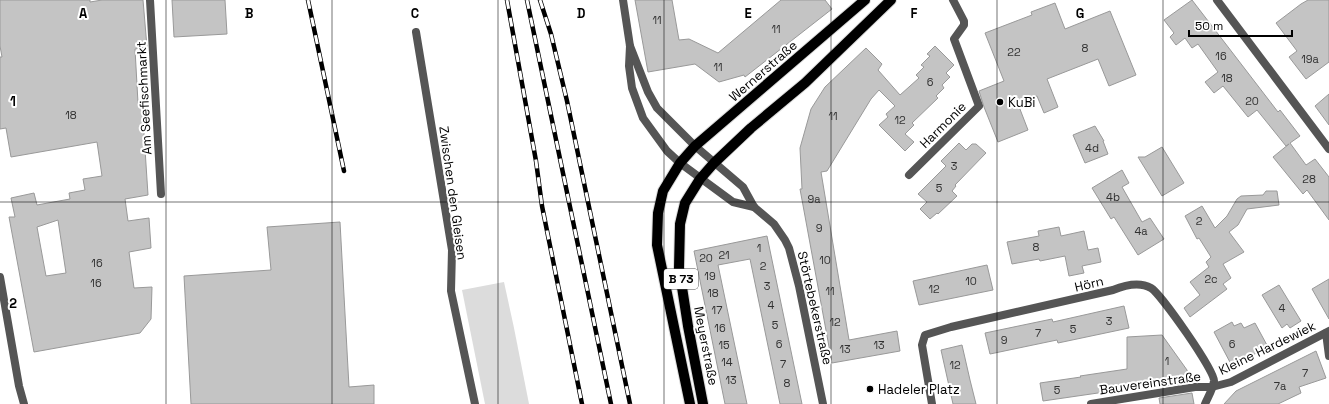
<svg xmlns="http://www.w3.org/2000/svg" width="1329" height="404" font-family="'Space Grotesk',sans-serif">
<rect width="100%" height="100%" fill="#fff"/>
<path fill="#dcdcdc" d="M504 282 514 328 529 404H485L462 290Z"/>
<g fill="#c4c4c4" stroke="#999" fill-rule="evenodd">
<path d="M0 0H90V2L102 0H143L147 47 135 49 138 103H142L148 195 125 199 128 221 149 218 151 248 129 252 134 288 152 287 151 319 140 333 34 352 9 217H15L11 198 34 193 37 205 70 199 69 193 85 190 83 179 102 176 97 142 11 157 6 128 0 129V57H2L0 46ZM58 220 66 273 46 276 37 227Z"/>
<path d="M172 0H225L227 34 174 37Z"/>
<path d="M635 0H672L679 40 689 39 718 53 781 0H825L832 9 745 77 744 75 719 82 695 64 648 72Z"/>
<path d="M1192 0 1278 112 1280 110 1300 136 1290 143 1306 165 1315 159 1329 177V220L1307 190 1303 194 1273 157 1289 144 1286 146 1257 110 1248 117 1223 86 1214 93 1205 82 1218 72 1198 44 1192 48 1185 38 1176 45 1170 37 1174 33 1164 20Z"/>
<path d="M1308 0H1329V62L1306 79 1289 57 1297 51 1276 23 1301 4Z"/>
<path d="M1055 3 1065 29 1110 11 1136 75 1109 86 1098 59 1047 79 1058 107 1044 113 1037 96 1018 104 1028 130 998 142 984 107 979 91 1004 81 985 33 1032 15 1031 12Z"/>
<path d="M935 46 954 65 946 73 950 77 942 85 944 88 936 96 938 98 912 123 914 125 905 134 914 142 905 151 879 125 888 117 886 114 895 106 879 90 871 99 827 171 821 172 849 340 897 331 900 351 832 363 800 189H802L800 148 811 109 825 87 866 48 882 64 878 70 900 95 919 78 916 75 924 67 921 65 930 56 927 54Z"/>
<path d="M1329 94V125L1315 106Z"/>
<path d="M1095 126 1104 141H1103L1108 154 1085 163 1073 135Z"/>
<path d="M959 143 966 150 972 144H976L986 153 955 185 956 186 952 191 957 196 938 214 937 213 930 219 920 209 927 202 918 194 946 166 941 161Z"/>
<path d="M1162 147 1184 183 1162 196 1138 157H1145Z"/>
<path d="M1122 170 1129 183 1122 187 1142 222 1150 218 1164 239 1138 255 1114 217 1111 219 1092 188Z"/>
<path d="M1266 191H1277L1279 205 1247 209 1238 225 1229 232 1244 252 1223 264 1231 278 1223 284 1227 289 1190 317 1184 308 1200 295 1190 282 1209 267 1206 262 1211 257 1199 238 1197 239 1185 216 1202 206 1215 228 1227 216 1237 199 1241 196 1263 195Z"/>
<path d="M340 222 349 387 374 385V404H191L184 276 271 270 267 227Z"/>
<path d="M1059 227 1061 236 1084 231 1088 250 1098 248 1101 262 1082 266 1084 273 1069 276 1065 256 1040 261 1039 259 1012 264 1007 242 1039 236 1038 231Z"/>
<path d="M767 236 802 404H780L750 259 718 265 747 404H725L694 251Z"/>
<path d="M987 265 993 290 919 305 913 281Z"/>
<path d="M1329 279V319L1312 289Z"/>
<path d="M1279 285 1301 321 1290 328 1287 324 1282 328 1262 295Z"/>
<path d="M1124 306 1129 328 1058 343 1057 340 990 354 985 333 1052 319 1053 322Z"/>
<path d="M1232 322 1234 326 1241 323 1244 328 1255 323 1268 347 1232 366 1214 332Z"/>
<path d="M1162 335 1187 370 1190 382 1158 387V385H1153L1043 401 1040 383 1081 377 1080 376 1127 369V337Z"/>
<path d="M962 345 970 380 976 404H953L941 350Z"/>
<path d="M1316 351 1326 378 1299 387 1301 393 1278 404H1224L1236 391Z"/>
<path d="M1192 393 1194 404H1160L1159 398Z"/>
</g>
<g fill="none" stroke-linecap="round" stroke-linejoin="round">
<defs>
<g id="primary">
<path d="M690 404 657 245 658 213 663 191 680 163 695 146 865 0"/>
<path d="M703 404 688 326 679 268 680 224 685 203 700 179 714 163 751 128 805 83 891 0"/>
</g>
</defs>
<use href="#primary" stroke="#dbdbdb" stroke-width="12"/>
<g stroke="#555" stroke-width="8">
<path d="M150 0 161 194"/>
<path d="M623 0 630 46 629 66 632 88 643 118 667 151 680 163 733 202 754 207"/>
<path d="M1217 0 1329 149"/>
<path d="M416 32 452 250 451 291 475 404"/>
<path d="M630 46 648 92 657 108 695 146 743 187 754 207 774 224 785 240 789 248 799 286 823 404"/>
<path d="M909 175 979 106 954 39 964 25V21L953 0"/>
<path d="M1326 333 1329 356"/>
<path d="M932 404 922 345 925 335 951 327 1113 290C1125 285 1139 281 1151 288 1161 294 1215 371 1214 381 1213 389 1208 397 1205 404"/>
<path d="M1091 404 1195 387H1212L1231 382 1329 331"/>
</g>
<path stroke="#555" stroke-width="8" d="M0 277 19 386 24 404"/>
<use href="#primary" stroke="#000" stroke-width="10"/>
<defs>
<g id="rail">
<path d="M308 0 344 171"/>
<path d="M507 0 536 161 542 206 582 404"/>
<path d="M527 0 611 404"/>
<path d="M540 0 551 34 567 101 630 404"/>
</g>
</defs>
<use href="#rail" stroke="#000" stroke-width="4.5"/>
<use href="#rail" stroke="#fff" stroke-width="3" stroke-dasharray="9" stroke-linecap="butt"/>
</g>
<path fill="none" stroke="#000" stroke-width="1" stroke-opacity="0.55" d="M166 0V404M332 0V404M498 0V404M664 0V404M831 0V404M997 0V404M1163 0V404M0 202H1329"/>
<g fill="#000" stroke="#fff" stroke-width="1.5">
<circle cx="1000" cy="102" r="4"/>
<circle cx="870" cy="389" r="4"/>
</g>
<g text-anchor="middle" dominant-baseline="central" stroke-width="4" stroke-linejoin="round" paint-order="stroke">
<g font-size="11" fill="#313131">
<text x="657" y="20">11</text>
<text x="776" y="29">11</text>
<text x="1085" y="48">8</text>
<text x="1014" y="52">22</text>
<text x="1221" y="56">16</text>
<text x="1310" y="59">19a</text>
<text x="718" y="67">11</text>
<text x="1227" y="78">18</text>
<text x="930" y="82">6</text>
<text x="1252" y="101">20</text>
<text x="71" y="115">18</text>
<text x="833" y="116">11</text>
<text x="900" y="120">12</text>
<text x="1092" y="148">4d</text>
<text x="954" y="166">3</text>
<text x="1309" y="179">28</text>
<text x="939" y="188">5</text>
<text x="1113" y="197">4b</text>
<text x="814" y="199">9a</text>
<text x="1199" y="221">2</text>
<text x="819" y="228">9</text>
<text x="1141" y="231">4a</text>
<text x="1036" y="247">8</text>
<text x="759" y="248">1</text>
<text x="724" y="255">21</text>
<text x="706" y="258">20</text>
<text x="825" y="260">10</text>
<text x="97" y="263">16</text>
<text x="763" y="266">2</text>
<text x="710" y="276">19</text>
<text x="1211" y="279">2c</text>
<text x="971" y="281">10</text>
<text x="96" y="283">16</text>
<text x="767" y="286">3</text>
<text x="934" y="289">12</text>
<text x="830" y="291">11</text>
<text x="713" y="293">18</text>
<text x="771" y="305">4</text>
<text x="1282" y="308">4</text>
<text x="717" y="310">17</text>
<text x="1109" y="321">3</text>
<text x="835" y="322">12</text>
<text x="775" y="325">5</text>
<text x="720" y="328">16</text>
<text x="1073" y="329">5</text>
<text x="1038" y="333">7</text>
<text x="1004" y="340">9</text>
<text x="779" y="344">6</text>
<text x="1232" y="344">6</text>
<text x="724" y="345">15</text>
<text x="879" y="345">13</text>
<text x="845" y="349">13</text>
<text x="1167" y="361">1</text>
<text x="727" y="362">14</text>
<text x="783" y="364">7</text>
<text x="955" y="365">12</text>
<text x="1305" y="373">7</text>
<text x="731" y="380">13</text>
<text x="787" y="383">8</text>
<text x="1280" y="386">7a</text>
<text x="1057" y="390">5</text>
</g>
<rect fill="#fff" stroke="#4c4c4c" stroke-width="1" x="664" y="269" width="34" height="20" rx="3"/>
<g font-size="12" font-weight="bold" fill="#000">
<text x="681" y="279">B 73</text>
</g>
<g font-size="13" fill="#000" stroke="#fff">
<text transform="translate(763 71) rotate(-41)">Wernerstraße</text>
<text transform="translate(144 98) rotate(-93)">Am Seefischmarkt</text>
<text transform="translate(943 125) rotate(-45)">Harmonie</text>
<text transform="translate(453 193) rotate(82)">Zwischen den Gleisen</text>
<text transform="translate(1089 284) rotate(-13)">Hörn</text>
<text transform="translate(815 308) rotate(77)">Störtebekerstraße</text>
<text transform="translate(706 346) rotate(79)">Meyerstraße</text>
<text transform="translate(1267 348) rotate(-26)">Kleine Hardewiek</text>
<text transform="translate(1150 383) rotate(-8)">Bauvereinstraße</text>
</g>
<g font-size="13" fill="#000" stroke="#fff" text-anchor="start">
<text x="1008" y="102">KuBi</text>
<text x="878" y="389">Hadeler Platz</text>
</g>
</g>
<g font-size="13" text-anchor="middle" font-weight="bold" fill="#000" stroke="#fff" stroke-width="4" stroke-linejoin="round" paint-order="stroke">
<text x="83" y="18">A</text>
<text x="249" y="18">B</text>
<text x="415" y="18">C</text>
<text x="581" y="18">D</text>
<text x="748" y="18">E</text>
<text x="914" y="18">F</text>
<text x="1080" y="18">G</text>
<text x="13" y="106">1</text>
<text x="13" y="308">2</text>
</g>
<path d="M1189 30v6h103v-6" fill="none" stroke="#000000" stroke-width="2"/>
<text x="1195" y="30" font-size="12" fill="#000000" stroke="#ffffff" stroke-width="3" paint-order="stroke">50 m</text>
</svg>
